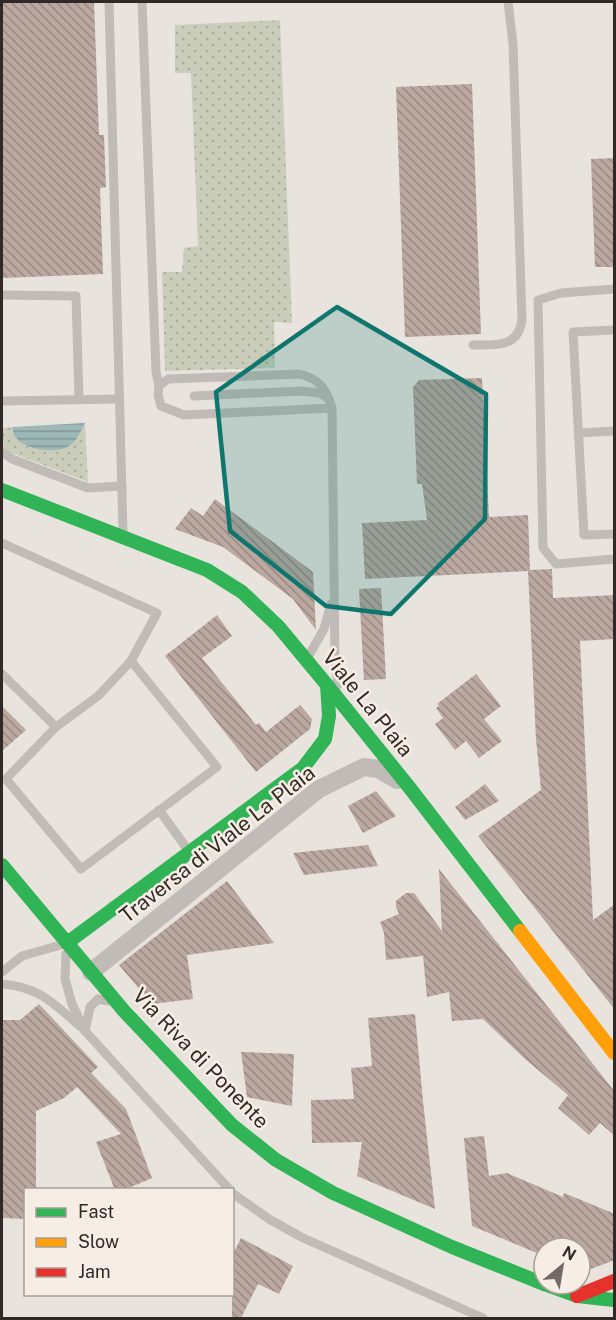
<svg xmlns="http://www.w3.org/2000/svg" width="616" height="1320" font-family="'Public Sans',sans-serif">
<defs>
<pattern id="grass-dots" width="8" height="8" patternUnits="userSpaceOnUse" patternTransform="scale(1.5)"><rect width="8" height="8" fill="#cacdb9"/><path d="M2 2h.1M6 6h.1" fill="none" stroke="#aeb09f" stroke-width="1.8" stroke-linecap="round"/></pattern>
<pattern id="water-rules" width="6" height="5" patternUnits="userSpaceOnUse" patternTransform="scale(1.5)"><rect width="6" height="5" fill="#9cb9b8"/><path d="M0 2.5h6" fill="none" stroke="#809695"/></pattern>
<pattern id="building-back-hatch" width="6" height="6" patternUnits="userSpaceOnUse" patternTransform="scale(1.5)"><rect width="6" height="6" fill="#bba8a1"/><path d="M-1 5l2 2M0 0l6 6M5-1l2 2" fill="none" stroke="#998983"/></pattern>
</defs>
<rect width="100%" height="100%" fill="#e9e3de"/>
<g fill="url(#grass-dots)">
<path d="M280 20 292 323 274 322 275 368 165 371 162 272H182L184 248 198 246 191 73H175V25Z"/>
<path d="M85 423 88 482 4 450 2 428 12 427 17 439 79 435Z"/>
</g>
<path fill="url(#water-rules)" d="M85 423C81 431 77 441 69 446 56 454 29 450 18 440 15 437 13 432 12 427Z"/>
<g fill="url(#building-back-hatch)">
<path d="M2 2H94L99 135H104L106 187 100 188 103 274 2 278Z"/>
<path d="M472 84 481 334 405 337 396 87Z"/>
<path d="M615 158V267H595L591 159Z"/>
<path d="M482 378 489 517 528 515 530 570 552 569 553 598 615 595V639L580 641 593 920 615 904V1010L478 836 541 790 536 739 528 571 365 579 362 523 427 520 422 484H417L413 387 419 380Z"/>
<path d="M215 499 313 572 316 630 293 599 223 547 175 529 191 508 203 516Z"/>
<path d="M381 588 386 679 364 680 359 589Z"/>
<path d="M217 615 232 636 202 658 256 725 259 723 266 732 300 705 312 719 310 729 256 772 165 656Z"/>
<path d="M476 674 501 706 484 719 502 741 479 758 466 741 455 750 435 724 443 718 436 708 439 706 437 704Z"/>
<path d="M2 706 26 730 2 751Z"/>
<path d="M485 784 499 801 465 820 455 807Z"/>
<path d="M376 791 396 816 363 833 348 806Z"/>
<path d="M368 845 378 866 304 875 293 853Z"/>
<path d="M439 869 615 1092V1136L600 1123 589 1135 558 1108 568 1095 525 1059 483 1019 452 1021 449 992 427 997 423 956 386 960 384 933 380 922 399 914 396 907V901L406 893H414L442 931Z"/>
<path d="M227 881 274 943 187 955 193 999 152 1004 119 965Z"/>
<path d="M39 1004 98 1067 91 1073 126 1109 152 1178 124 1190H115L96 1142 121 1134 77 1087 64 1098 36 1111V1190H26V1219L2 1218V1020H20Z"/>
<path d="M415 1014 423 1101 435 1209 357 1176 362 1142 312 1143 311 1100 354 1099 351 1068 372 1066 368 1018Z"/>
<path d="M241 1052 294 1054 292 1106 247 1097Z"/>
<path d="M484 1136 489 1176 507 1173 563 1197 564 1193 615 1214V1260L580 1273V1248H544V1256L472 1226 464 1138Z"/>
<path d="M241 1238 293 1266 279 1294 258 1284 241 1318H232V1256Z"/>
</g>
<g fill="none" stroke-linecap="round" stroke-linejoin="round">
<g stroke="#c1bbb7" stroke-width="9">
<path d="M109 2 123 532"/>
<path d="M142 2 156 372 159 386"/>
<path d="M614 289 561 293 538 300 543 548 556 564 614 559"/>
<path d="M2 295 76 296 79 399"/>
<path d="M614 330 573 332 584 535 614 534"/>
<path d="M473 345C496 345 518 348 522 320L513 44 508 2"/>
<path d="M194 396 301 391 320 393 329 399 332 408 335 662 338 685"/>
<path d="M328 397C322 383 314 378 299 374L168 379 159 386 158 395 161 406 184 415 332 408"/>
<path d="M2 401 119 399"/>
<path d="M579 433 614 431"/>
<path d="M2 452 12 459 88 488 122 486"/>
<path d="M2 543 157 613 131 661 217 767 81 869 6 779 56 727 2 674"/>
<path d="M308 657 324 629 331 604"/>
<path d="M56 727 98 696 131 661"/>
<path d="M159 810 188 850"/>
<path d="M66 954 65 979 72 1004 85 1031 230 1190"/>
<path d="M2 972 22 956 64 944"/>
<path d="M2 984C40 987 54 1004 81 1027"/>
<path d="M85 1031 90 1007 98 999 108 1001"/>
<path d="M232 1193 269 1219 301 1237 483 1318"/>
</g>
<path stroke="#c1bbb7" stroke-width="18" d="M91 972 319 789 364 767 378 769 397 780"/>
<g stroke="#30b455" stroke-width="14">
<path d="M2 490 207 570 242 592 278 626 327 685 409 787 520 931"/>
<path d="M2 865 124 1011 232 1125 276 1160 333 1193 452 1247 544 1284"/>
<path d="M67 943 303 768 325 739 329 716 327 685"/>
<path d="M544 1284 577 1296 614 1300"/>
</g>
<path stroke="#ff9f0a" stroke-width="14" d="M520 931 614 1053"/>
<path stroke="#e5322d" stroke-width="14" d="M577 1296 614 1281"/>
</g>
<path fill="#0f766e" fill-opacity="0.2" stroke="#0f766e" stroke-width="4.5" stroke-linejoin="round" d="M337 307 486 394 485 519 391 614 326 606 230 531 216 392Z"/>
<g text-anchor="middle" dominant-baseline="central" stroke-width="5" stroke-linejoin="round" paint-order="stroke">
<g font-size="21" fill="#312926" stroke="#f6ede4">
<text transform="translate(368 703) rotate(51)">Viale La Plaia</text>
<text transform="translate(217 844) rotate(-38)">Traversa di Viale La Plaia</text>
<text transform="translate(201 1058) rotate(46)">Via Riva di Ponente</text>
</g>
</g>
<rect width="616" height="1320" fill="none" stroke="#312926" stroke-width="6"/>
<rect x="24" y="1188" width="210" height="108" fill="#f6ede4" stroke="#a79f98" stroke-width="1.5"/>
<rect x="36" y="1208" width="30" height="9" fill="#30b455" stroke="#a79f98" stroke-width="1.5"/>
<text x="78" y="1218" font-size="18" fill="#312926">Fast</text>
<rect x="36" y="1238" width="30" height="9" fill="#ff9f0a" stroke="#a79f98" stroke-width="1.5"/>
<text x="78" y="1248" font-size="18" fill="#312926">Slow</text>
<rect x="36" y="1268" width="30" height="9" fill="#e5322d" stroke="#a79f98" stroke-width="1.5"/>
<text x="78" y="1278" font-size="18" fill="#312926">Jam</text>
<g transform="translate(562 1266) rotate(30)"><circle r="28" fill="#f6ede4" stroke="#a79f98" stroke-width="1.5"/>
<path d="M0-4.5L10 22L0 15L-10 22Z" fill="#716a66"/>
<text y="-9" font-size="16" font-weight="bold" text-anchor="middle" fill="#312926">N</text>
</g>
</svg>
